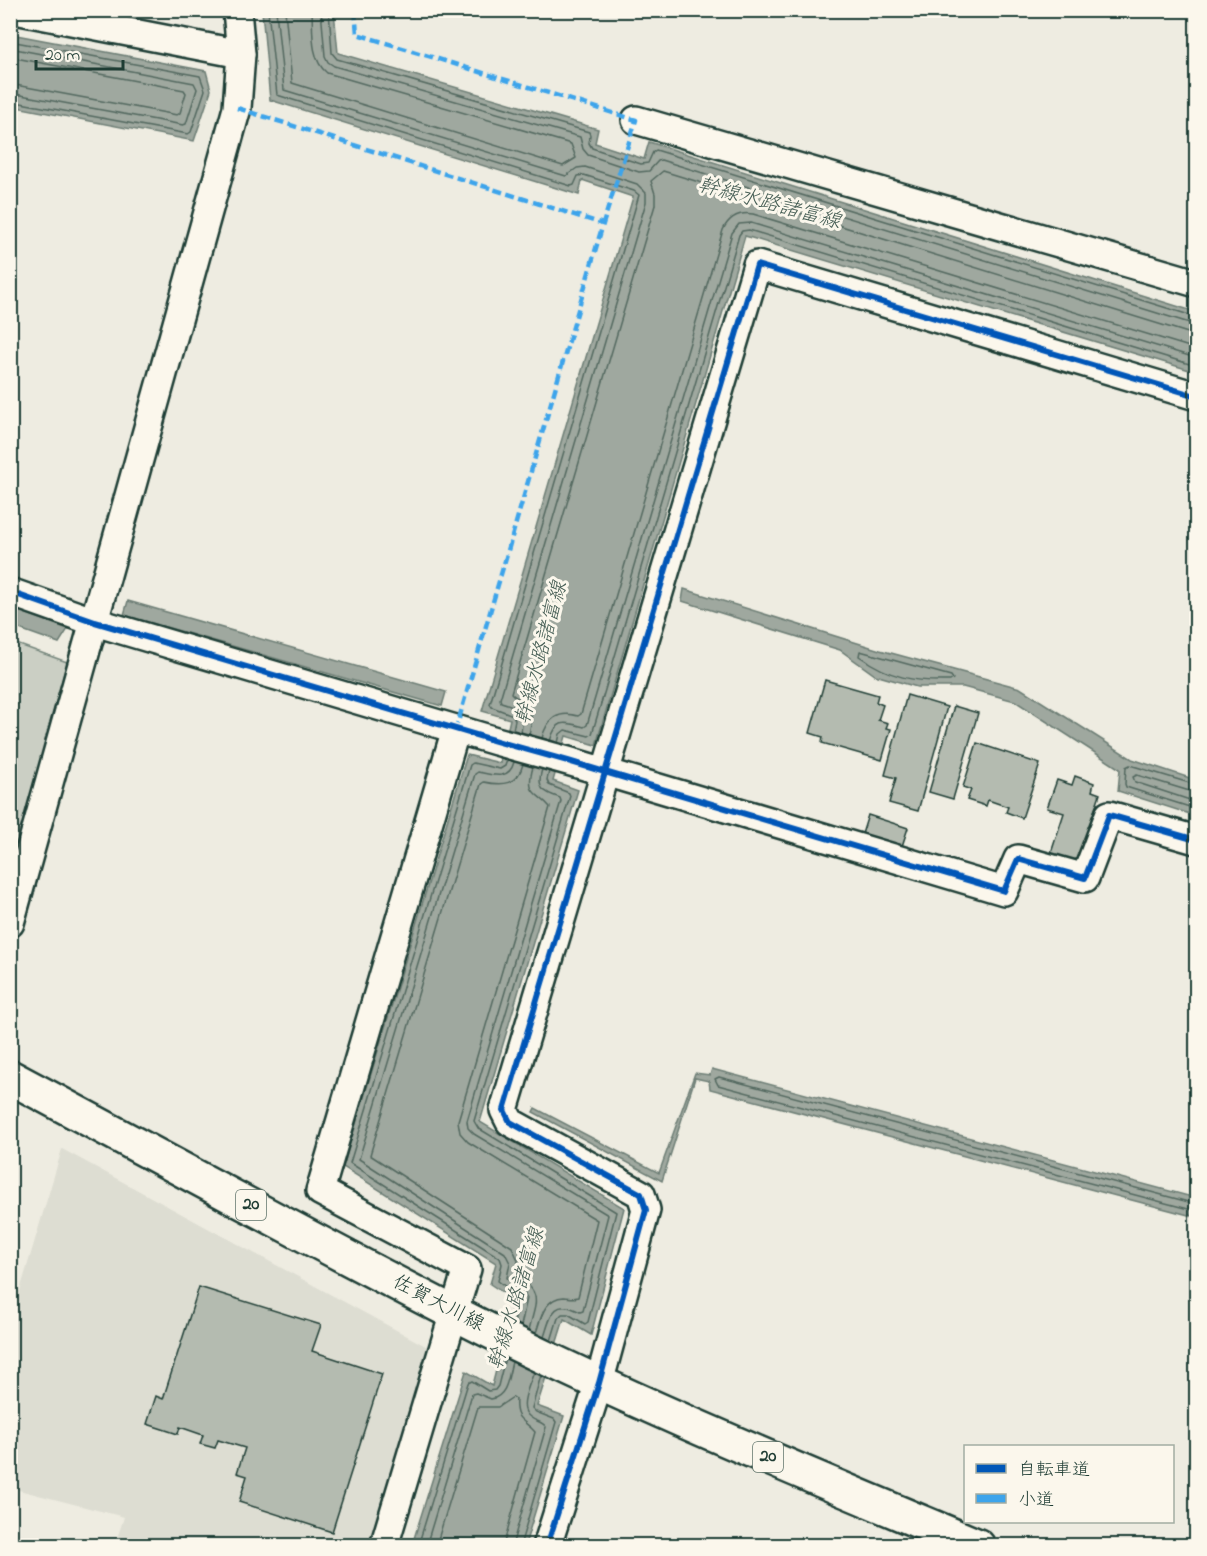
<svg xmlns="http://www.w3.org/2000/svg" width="1207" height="1556" font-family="'Indie Flower','Klee One',sans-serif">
<rect width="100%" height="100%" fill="#eeece1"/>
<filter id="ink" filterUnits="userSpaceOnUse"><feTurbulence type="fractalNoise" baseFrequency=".0167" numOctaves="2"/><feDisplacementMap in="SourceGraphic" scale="12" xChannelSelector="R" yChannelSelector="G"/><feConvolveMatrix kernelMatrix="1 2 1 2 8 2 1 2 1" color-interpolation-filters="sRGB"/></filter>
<g filter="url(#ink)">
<path fill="#ddddd2" d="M62 1149 433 1350 374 1545H115L124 1517 11 1488 10 1324Z"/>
<path fill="#cbcfc4" stroke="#75867c" stroke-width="1.5" d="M11 642 67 662 11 869 10 642Z"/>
<g fill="#9fa89f" stroke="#6c7d74" stroke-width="1.5">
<path d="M262 11H334L338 53 598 129 595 143 644 159 649 142 1196 312V372L745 236 596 745 566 736 553 781 578 790 480 1122 624 1208 591 1335 564 1319 537 1406 564 1416 525 1545H412L466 1371 492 1386 514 1300 490 1284 496 1263 343 1167 467 755 500 763 510 719 482 711 633 197 582 180 579 195 270 100Z"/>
<path d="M11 34 206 71 211 90 194 141 11 106Z"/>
<path d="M684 589 880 650 1020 688 1132 759 1196 780V816L1118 791 1120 769 1015 701 963 687H917L875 675 840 650 682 601Z"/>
<path d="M128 601 446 692 442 706 124 615Z"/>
<path d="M11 608 68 629 59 643 11 626Z"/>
<path d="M712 1069 1196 1198V1217L710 1089 709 1081 695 1078 662 1181 533 1112 535 1108 659 1173 695 1073 710 1075Z"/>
</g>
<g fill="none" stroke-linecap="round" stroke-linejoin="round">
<g stroke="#52685f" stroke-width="1.5">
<path d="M268 10 277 95 571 186 574 185 578 176 584 175 634 191 639 195 490 704 492 707 513 715 515 720 513 730"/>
<path d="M276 10 284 90 566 176 577 168 585 167 637 184 646 193V202L500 699 501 702C521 708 525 711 521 732"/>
<path d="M285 10 292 83 563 166 576 158 571 144 327 73C310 60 313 30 312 10"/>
<path d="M321 10 325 56 328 62 334 66 580 137 583 149 588 155 639 172 649 171 658 161 661 160 1196 325"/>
<path d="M329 10 332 53 337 59 589 132 590 135 589 143 592 148 641 164 648 163 653 152 656 150 1196 317"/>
<path d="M10 41 200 76 205 90 191 132 188 134 10 101"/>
<path d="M10 48 194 83 197 89 186 124 183 125 10 93"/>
<path d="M10 57 184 90 186 93 180 113 177 115 10 84"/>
<path d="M860 651 951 676 953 679 950 681C914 682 890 678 859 656Z"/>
<path d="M529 735C532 722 534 710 523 701 518 698 514 697 511 693L655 205V194L651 181 663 171 1188 333 1196 334"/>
<path d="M542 738C547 719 558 710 578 716L581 714 723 230C729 217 739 212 753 214L1196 349"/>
<path d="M550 741C557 718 565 722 584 727L587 725 732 233 739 224 751 223 1196 358"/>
<path d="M558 743 560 734 565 730 589 736 592 734 739 235 742 231 749 230 1196 366"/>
<path d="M507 760 505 766 500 769 473 763 470 765 350 1163 500 1258 502 1264 498 1281 517 1295 519 1299 514 1323"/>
<path d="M514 762C509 781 493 775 478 772L475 774 359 1159 505 1253 510 1263 507 1278 522 1289 527 1298 521 1326"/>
<path d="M523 764C518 785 502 786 484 782L481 784 370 1155 512 1247 518 1260 517 1274C543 1295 536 1301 529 1330"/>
<path d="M533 767C525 796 537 791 550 807L458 1121 460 1133 468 1142 597 1220 578 1297C573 1299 569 1297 564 1297 544 1298 541 1318 536 1333"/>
<path d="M542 769C536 789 543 792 560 798L561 801 467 1121 468 1128 474 1134 608 1215 583 1311 580 1312C553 1297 551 1316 544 1337"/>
<path d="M549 771 547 780 549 785 569 793 570 796 474 1121 478 1128 616 1212 588 1322 585 1324 568 1314H562L558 1318 551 1341"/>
<path d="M1196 785 1130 765 1126 767 1125 784 1126 787 1196 809"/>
<path d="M1196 793 1137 775 1133 777 1135 782 1196 802"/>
<path d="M1196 1204 719 1077 715 1079 718 1085 1196 1211"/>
<path d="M418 1546 468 1383 472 1381 488 1391 495 1390 498 1386 505 1358"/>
<path d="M426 1546 472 1394 476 1393 491 1399C508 1396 508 1376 512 1362"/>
<path d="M436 1546 478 1407H498L513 1397 516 1399C514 1421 524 1419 535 1432L503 1546"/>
<path d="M512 1546 546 1427C542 1421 536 1422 530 1417 517 1408 530 1384 534 1372"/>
<path d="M520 1546 556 1422 554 1419 536 1412 532 1408 541 1375"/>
</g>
</g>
<g fill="#b4bbb0" stroke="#1f3d34" stroke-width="1.5">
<path d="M825 680 878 695 876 702 883 705 878 720 888 723 886 728 891 729 882 760 822 743 823 737 810 733Z"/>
<path d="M907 695 947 707 918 811 889 803 896 778 885 775Z"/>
<path d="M954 706 978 713 953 799 929 792Z"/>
<path d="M977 743 1040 764 1022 818 1006 812 1008 807 988 800 986 806 967 800 971 790 963 787Z"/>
<path d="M1075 776 1094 783 1092 791 1100 794 1077 862 1051 853 1064 813 1047 808 1057 780 1072 785Z"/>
<path d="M868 815 908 828 902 846 862 834Z"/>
<path d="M199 1287 321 1325 312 1351 382 1374 332 1532 239 1502 247 1476 237 1473 245 1448 218 1440 215 1448 200 1444 203 1435 180 1427 178 1434 147 1424 156 1396 163 1399Z"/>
</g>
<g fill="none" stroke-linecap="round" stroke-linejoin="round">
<defs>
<g id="minor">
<path d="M15 10 241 54"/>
<path d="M636 120 1196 283"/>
<path d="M10 592 95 622 496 741 568 761 1004 891 1018 859 1085 878 1109 815 1196 840"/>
<path d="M10 923 237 108 241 54 237 10"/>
<path d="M384 1546 467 1269 320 1191 456 729"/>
<path d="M547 1546 599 1383 646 1210 641 1194 510 1122 504 1110 757 265 1196 396"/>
</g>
<path id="primary" d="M10 1077C158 1156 305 1237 454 1313 625 1400 802 1472 978 1546"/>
</defs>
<use href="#minor" stroke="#1f3d34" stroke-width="32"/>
<use href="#primary" stroke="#1f3d34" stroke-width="38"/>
<use href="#minor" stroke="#fbf7ec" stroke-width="27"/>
<use href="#primary" stroke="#fbf7ec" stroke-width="33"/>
<g stroke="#3da4eb" stroke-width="4.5" stroke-dasharray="9 4.5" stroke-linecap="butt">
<path d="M355 10 357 34 636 120 603 224 456 729"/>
<path d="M237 108 603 224"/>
<path d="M1193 743 1196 730"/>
</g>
<defs>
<g id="cycleway">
<path d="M10 592 95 622 496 741 568 761 1004 891 1018 859 1085 878 1109 815 1196 840"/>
<path d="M547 1546 599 1383 646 1210 641 1194 510 1122 504 1110 757 265 1196 396"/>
</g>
</defs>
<use href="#cycleway" stroke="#fbf7ec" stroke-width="10"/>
<use href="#cycleway" stroke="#0057b8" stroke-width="6"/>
</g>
</g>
<g text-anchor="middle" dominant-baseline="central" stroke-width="6" stroke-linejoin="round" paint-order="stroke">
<g fill="#fbf7ec" stroke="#61756b" stroke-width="1.5">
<rect x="236" y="1190" width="30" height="30" rx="4.5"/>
<rect x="753" y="1442" width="30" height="30" rx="4.5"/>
</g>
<g font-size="18" font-weight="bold" fill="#1f3d34">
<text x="251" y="1205">20</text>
<text x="768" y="1457">20</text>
</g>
<g font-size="20" fill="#1f3d34" stroke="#fbf7ec">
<text transform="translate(438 1304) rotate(27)">佐賀大川線</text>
</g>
<g font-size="21" font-style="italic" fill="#455d54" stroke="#fbf7ec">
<text transform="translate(769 204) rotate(15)">幹線水路諸富線</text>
<text transform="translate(542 653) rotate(-75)">幹線水路諸富線</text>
<text transform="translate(517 1299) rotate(-73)">幹線水路諸富線</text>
</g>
</g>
<rect width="1207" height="1556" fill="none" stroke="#fbf7ec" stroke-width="36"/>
<rect x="18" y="18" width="1171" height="1520" fill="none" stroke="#1f3d34" stroke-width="2" filter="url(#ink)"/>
<rect x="964" y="1445" width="210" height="78" fill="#fbf7ec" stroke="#a3ada2" stroke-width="1.5"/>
<rect x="976" y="1464" width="30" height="9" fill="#0057b8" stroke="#a3ada2" stroke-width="1.5"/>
<text x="1018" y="1475" font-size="18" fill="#1f3d34">自転車道</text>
<rect x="976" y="1494" width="30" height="9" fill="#3da4eb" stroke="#a3ada2" stroke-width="1.5"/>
<text x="1018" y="1505" font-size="18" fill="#1f3d34">小道</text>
<path d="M36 60v9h87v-9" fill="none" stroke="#1f3d34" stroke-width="3"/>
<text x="45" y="60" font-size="18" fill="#1f3d34" stroke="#fbf7ec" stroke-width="4.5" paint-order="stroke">20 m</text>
</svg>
